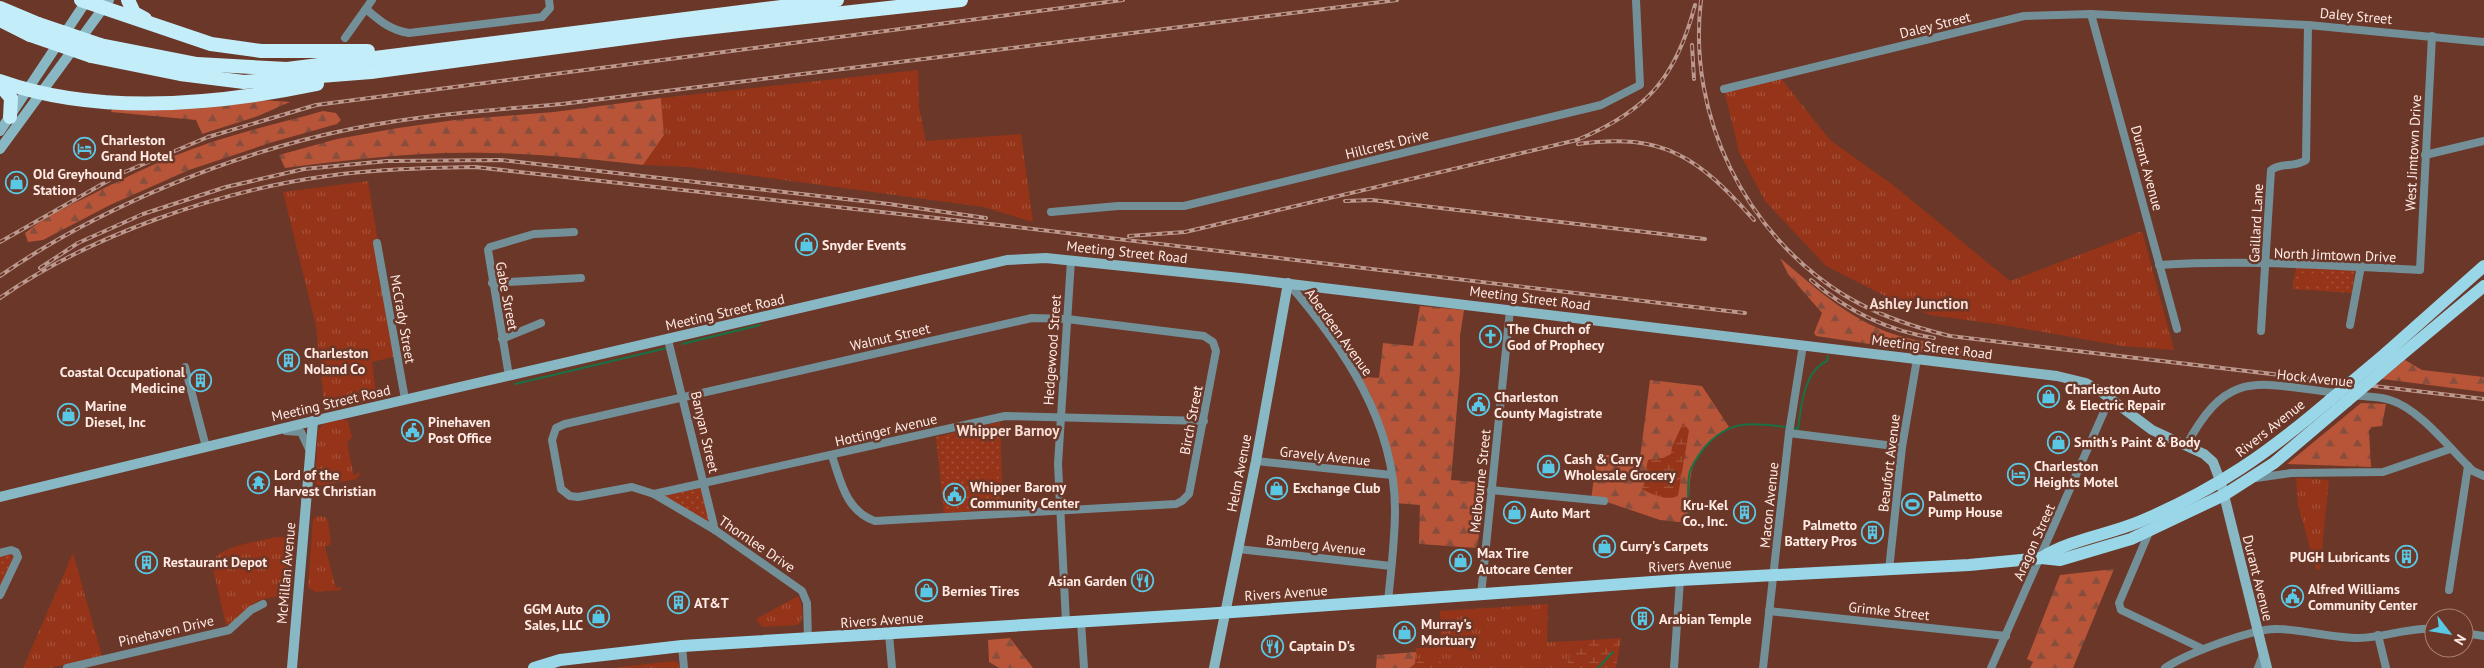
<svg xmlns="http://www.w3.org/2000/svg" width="2484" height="668" font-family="'PT Sans',sans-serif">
<defs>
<pattern id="grass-tufts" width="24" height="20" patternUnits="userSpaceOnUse" patternTransform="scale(1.25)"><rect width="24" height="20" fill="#953418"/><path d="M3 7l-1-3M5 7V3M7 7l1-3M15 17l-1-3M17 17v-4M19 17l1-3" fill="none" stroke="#a55239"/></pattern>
<pattern id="forest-firs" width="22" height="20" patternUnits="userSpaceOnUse" patternTransform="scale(1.25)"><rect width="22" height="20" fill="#b85438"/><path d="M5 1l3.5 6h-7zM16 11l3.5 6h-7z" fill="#874e3e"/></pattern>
<pattern id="wetland-marsh" width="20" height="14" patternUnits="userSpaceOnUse" patternTransform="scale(1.25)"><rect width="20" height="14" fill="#953418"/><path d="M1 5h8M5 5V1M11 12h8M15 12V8" fill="none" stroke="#a55239"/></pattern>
<pattern id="park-dots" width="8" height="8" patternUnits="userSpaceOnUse" patternTransform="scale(1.25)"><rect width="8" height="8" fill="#953418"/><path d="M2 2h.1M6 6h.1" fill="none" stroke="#a55239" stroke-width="1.8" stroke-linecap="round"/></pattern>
</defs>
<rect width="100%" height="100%" fill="#6b3728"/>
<g fill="url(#grass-tufts)">
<path d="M918 70 919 107 926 141 1021 134 1033 222 983 207 689 167 643 165 664 135 661 98Z"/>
<path d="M1779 76 1830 140 1893 185 2010 281 2142 231 2174 350 2122 346 2003 325 1930 315 1885 296 1826 266 1765 201 1739 152 1724 89Z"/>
<path d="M368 181 397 356 372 362 377 400 325 411 316 326 283 192Z"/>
<path d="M341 419 348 421 352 437 347 443 354 476 359 472 360 475 357 479 318 486 315 483 318 430 324 423Z"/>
<path d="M2296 478 2329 480 2320 570 2316 569 2298 505Z"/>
<path d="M318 516 325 517 328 521 331 544 325 547 336 588 340 587 341 590 315 592 308 587 313 519Z"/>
<path d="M275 537H286L294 547 289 596 286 598C247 594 253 613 226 625L212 564C216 546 258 542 275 537Z"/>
<path d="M73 553 102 656 50 668H23Z"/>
<path d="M798 596C803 604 805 618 798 625L762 627 756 619Z"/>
<path d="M1548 604 1547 642 1575 641 1566 668H1444L1415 664 1416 648 1441 647 1440 611Z"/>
<path d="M674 661 678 663 680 668H613Z"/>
</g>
<g fill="url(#forest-firs)">
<path d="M661 98 664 135 643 165C593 159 542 154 491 153 422 151 353 159 285 168L279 155 337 139 398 128 455 120 554 112Z"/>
<path d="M246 99 290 102 258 116 202 134 196 120 111 112 113 106Z"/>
<path d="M323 111 336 113 341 120 337 124 273 142 189 170 110 205 43 240 28 242 25 233C44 217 68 206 91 195 129 175 168 157 209 143 246 130 286 122 323 111Z"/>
<path d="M1780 258C1818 290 1854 324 1903 337 1931 344 1961 346 1989 356V362L1816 336 1814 333 1822 313 1788 274Z"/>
<path d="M1420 306 1464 310 1460 336V371L1451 480 1487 483 1477 548 1419 544 1420 505 1395 503 1382 435 1359 381 1366 377 1379 378 1383 343 1413 346Z"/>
<path d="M2405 360 2422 370 2484 377V392L2382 379Z"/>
<path d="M1650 380 1702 386 1729 427C1684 456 1690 475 1689 523L1660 520 1604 501 1591 500 1597 454 1640 458Z"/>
<path d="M2361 403 2386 404 2382 426 2372 427 2369 431 2371 467 2287 464Z"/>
<path d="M2114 569 2073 668H2030L2033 662 2027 659 2060 575Z"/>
<path d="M1010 638 1033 668H999L989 662 988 640Z"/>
<path d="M1416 652 1415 664 1410 668H1376L1377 655Z"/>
</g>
<g fill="url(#wetland-marsh)">
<path d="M1683 423 1689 430 1678 496C1666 501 1653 495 1642 489L1648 460 1663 458 1671 454 1672 447Z"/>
<path d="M1621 638 1616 668H1566L1575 641Z"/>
<path d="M1438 658 1445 668H1410L1420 660Z"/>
</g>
<g fill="url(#park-dots)">
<path d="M2296 268 2355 269 2352 293 2292 289Z"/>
<path d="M1000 422 1003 509 944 513 936 437Z"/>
<path d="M701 488 710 525 663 496Z"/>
<path d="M11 554 14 557 13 561 0 587V556Z"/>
</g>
<g fill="#953418">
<path d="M2302 273 2325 274 2323 285 2301 284Z"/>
<path d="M996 471 997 493 987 494 986 472Z"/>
</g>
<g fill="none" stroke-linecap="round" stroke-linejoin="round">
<g stroke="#167245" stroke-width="2">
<path d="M682 344 760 325"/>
<path d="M515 384 667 348"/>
<path d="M1795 428 1798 429C1801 406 1804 371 1827 361L1828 356"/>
<path d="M1689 526C1689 511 1686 485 1690 471 1693 463 1699 455 1704 448 1728 420 1751 422 1785 427"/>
<path d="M1598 668 1613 652"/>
</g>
<g stroke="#739098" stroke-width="8">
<path d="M366 9C380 21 390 30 409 33L542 17 550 8 549 0"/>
<path d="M2091 14 2177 329"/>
<path d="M345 38 372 0"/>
<path d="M1724 89 2024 16 2091 14 2308 25 2484 42"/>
<path d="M2425 155 2484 141"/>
<path d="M1051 212 1118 206H1184L1601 105 1640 85 1636 0"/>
<path d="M377 243 405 399"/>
<path d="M2159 265C2246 259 2334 266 2420 270L2432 36"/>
<path d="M492 283 581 278"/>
<path d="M1288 283C1343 346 1395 422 1395 510 1395 540 1391 571 1388 601"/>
<path d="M2350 325 2361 266"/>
<path d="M2261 331 2271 170C2281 162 2295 168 2306 160L2308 25"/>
<path d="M502 339 541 323"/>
<path d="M668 340 715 530"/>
<path d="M185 367 206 447"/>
<path d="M509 376 488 250 490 247 534 234 574 232"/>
<path d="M2354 395C2366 397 2379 396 2390 400 2420 409 2450 449 2473 471L2484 476"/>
<path d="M286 431 301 432 309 449"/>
<path d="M1789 433 1902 447"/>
<path d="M2186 446C2229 365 2260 385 2338 393"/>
<path d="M832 456C841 482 846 511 875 521L1176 504 1182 501 1189 494 1216 351 1213 342 1204 336 1067 319 1032 318 565 424 556 428 552 440 561 489 570 496 578 497 632 487 654 494 1005 416 1204 421"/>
<path d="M1256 461 1392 475"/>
<path d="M2256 478 2291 473 2383 472 2450 449"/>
<path d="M1491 490 1604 501"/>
<path d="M654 494 715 530 802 591 807 603 808 640"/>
<path d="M2150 530 2119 603 2121 610 2203 649"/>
<path d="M1238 549 1391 566"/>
<path d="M0 553 11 550 16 552 18 557 0 595"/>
<path d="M1889 570 1902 447 1917 359"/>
<path d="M2449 590 2468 466"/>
<path d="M1481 595 1510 310"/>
<path d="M1769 611 2006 636"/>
<path d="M1066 622 1058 464 1071 260"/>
<path d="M1081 622 1084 668"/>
<path d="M2464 633 2484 636"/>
<path d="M889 634 892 668"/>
<path d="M2378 635 2386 668"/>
<path d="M682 646 684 668"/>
<path d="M67 668 229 630 251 610 263 604"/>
<path d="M1674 668 1680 580"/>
<path d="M1763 668 1789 433 1803 345"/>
<path d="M1991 668 2110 398"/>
<path d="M2165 668C2186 654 2255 627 2279 629 2306 630 2332 638 2359 638 2384 638 2408 627 2434 629"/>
<path d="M2258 668 2263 655"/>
</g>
<g stroke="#89b8c5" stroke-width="10">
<path d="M0 131 87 0"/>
<path d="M0 149 109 0"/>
<path d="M0 497 313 421 1007 260 1046 258 1240 278 2057 376 2086 383 2100 391 2152 430 2204 454 2213 462 2221 483 2267 668"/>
<path d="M292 668 313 421"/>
<path d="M1214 668 1256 461 1288 283"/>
</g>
<g stroke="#99d7e8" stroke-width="12">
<path d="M2386 353 2484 266"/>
<path d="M2400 356 2484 286"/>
<path d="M2041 558C2071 539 2108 535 2141 521 2217 489 2268 453 2330 400"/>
<path d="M534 668 560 660 682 646 1204 614 1680 580 1969 565 2041 558 2060 560 2131 539 2224 495 2274 463 2347 401"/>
</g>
<g stroke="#c3edf9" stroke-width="14">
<path d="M81 0 211 44 261 51H368"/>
<path d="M128 0 134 13 145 19"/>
<path d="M0 8 38 24"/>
<path d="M0 20 30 35"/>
<path d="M100 45 197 64 287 69 837 0"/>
<path d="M91 56 180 74 244 82 371 72 678 31 961 0"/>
<path d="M0 81C99 116 216 105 317 84"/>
<path d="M0 85 11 98 10 117"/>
</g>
<defs>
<g id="rail">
<path d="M1701 0C1687 115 1745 234 1844 295 1877 315 1913 327 1950 336L2484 399"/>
<path d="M1692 45 1694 79"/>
<path d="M1578 144C1664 132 1699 158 1754 220"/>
<path d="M1345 201 1372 200 1705 239"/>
<path d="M1129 236 1185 232 1577 140C1647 111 1676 78 1695 5"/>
<path d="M0 242 120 174 208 137 316 105 1123 0"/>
<path d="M40 268 78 243 143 214 226 187 304 169 387 161 501 160 889 204 986 218"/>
<path d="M0 276C100 207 232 153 351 129 421 115 491 110 562 104L1397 0"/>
<path d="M1811 280C1846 310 1888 331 1934 338"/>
<path d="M0 298C90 235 219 191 327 176 376 169 425 168 475 167L999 225 1745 313"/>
</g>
</defs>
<use href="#rail" stroke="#bc998f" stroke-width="4"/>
<use href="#rail" stroke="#6b3728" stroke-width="2" stroke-dasharray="5.5" stroke-linecap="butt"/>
<g stroke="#99d7e8" stroke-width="12">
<path d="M2330 400 2386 353"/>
<path d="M2347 401 2400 356"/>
</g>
<g stroke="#c3edf9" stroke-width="14">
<path d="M38 24 100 45"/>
<path d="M30 35 91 56"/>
</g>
</g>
<defs>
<symbol id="hotel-ring" viewBox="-11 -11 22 22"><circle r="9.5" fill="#6b3728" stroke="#58c8e4" stroke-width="1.5"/><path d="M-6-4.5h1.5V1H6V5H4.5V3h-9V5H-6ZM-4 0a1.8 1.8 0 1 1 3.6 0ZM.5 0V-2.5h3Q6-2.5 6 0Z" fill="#58c8e4"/></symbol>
<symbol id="shop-ring" viewBox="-11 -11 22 22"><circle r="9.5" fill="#6b3728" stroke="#58c8e4" stroke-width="1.5"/><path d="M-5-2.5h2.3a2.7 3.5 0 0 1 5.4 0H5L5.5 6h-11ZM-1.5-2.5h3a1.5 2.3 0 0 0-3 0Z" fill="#58c8e4"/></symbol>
<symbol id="church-ring" viewBox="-11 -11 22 22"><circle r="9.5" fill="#6b3728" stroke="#58c8e4" stroke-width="1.5"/><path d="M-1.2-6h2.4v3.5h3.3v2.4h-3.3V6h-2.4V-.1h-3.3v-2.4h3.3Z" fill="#58c8e4"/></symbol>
<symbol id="building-ring" viewBox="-11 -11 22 22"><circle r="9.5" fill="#6b3728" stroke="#58c8e4" stroke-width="1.5"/><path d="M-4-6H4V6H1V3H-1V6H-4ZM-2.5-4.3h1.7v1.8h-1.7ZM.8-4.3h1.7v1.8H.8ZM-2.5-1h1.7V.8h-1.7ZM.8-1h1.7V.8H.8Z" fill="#58c8e4"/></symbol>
<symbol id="civic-ring" viewBox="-11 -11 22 22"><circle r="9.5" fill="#6b3728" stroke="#58c8e4" stroke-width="1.5"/><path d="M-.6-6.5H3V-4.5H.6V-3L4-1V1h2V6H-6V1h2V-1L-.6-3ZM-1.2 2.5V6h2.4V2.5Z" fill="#58c8e4"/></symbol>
<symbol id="temple-ring" viewBox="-11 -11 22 22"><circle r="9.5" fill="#6b3728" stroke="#58c8e4" stroke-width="1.5"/><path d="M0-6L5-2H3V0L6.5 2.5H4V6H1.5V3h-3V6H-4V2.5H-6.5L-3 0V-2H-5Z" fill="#58c8e4"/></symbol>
<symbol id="stadium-ring" viewBox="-11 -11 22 22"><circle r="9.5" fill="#6b3728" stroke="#58c8e4" stroke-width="1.5"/><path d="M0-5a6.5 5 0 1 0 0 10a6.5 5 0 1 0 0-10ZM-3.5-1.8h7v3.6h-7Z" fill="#58c8e4"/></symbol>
<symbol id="restaurant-ring" viewBox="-11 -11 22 22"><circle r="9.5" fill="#6b3728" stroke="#58c8e4" stroke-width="1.5"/><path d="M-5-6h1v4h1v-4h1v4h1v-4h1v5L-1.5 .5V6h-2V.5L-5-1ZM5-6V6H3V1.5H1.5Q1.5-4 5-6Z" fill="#58c8e4"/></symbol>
</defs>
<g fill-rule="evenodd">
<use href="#hotel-ring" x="72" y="136" width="25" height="25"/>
<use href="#shop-ring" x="4" y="170" width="25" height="25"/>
<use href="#shop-ring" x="794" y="232" width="25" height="25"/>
<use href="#church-ring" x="1478" y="324" width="25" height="25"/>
<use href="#building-ring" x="276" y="348" width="25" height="25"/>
<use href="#building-ring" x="188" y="368" width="25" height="25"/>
<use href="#shop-ring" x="2036" y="384" width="25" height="25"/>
<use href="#civic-ring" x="1466" y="392" width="25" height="25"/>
<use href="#shop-ring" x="56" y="402" width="25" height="25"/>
<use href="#civic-ring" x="400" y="418" width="25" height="25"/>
<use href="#shop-ring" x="2046" y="430" width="25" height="25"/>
<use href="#shop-ring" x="1536" y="454" width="25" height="25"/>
<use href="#hotel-ring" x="2006" y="462" width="25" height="25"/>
<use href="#temple-ring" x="246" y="470" width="25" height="25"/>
<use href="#shop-ring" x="1264" y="476" width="25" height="25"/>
<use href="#civic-ring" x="942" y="482" width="25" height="25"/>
<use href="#stadium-ring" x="1900" y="492" width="25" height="25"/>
<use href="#shop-ring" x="1502" y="500" width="25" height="25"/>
<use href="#building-ring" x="1732" y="500" width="25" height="25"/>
<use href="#building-ring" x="1860" y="520" width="25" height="25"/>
<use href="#shop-ring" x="1592" y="534" width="25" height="25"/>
<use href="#building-ring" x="2394" y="544" width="25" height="25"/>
<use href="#shop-ring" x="1448" y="548" width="25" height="25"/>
<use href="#building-ring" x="134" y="550" width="25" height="25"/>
<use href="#restaurant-ring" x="1130" y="568" width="25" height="25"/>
<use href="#shop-ring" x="914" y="578" width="25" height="25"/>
<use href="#civic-ring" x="2280" y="584" width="25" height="25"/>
<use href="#building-ring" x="666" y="590" width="25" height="25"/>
<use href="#shop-ring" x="586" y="604" width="25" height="25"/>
<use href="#building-ring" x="1630" y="606" width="25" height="25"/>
<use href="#shop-ring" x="1392" y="620" width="25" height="25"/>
<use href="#restaurant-ring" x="1260" y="634" width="25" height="25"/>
</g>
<g text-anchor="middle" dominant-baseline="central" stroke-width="5" stroke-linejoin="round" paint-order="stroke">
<g font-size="14" fill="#ffebe5" stroke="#6b3728">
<text transform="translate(2356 16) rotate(5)">Daley Street</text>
<text transform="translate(1935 25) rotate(-14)">Daley Street</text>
<text transform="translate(1387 144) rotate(-14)">Hillcrest Drive</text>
<text transform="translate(2413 153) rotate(-87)">West Jimtown Drive</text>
<text transform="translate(2147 168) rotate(75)">Durant Avenue</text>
<text transform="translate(2256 223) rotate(-87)">Gaillard Lane</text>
<text transform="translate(1127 252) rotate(6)">Meeting Street Road</text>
<text transform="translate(2335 255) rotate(2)">North Jimtown Drive</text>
<text transform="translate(507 296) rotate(79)">Gabe Street</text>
<text transform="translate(1530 298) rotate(7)">Meeting Street Road</text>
<text transform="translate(725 312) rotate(-13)">Meeting Street Road</text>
<text transform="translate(403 319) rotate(80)">McCrady Street</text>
<text transform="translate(1339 332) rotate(54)">Aberdeen Avenue</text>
<text transform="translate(890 337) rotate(-13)">Walnut Street</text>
<text transform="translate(1932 347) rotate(7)">Meeting Street Road</text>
<text transform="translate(1052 350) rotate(-86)">Hedgewood Street</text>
<text transform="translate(2315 378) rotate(6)">Hock Avenue</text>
<text transform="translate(331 403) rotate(-13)">Meeting Street Road</text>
<text transform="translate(1191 420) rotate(-79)">Birch Street</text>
<text transform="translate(2270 428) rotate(-38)">Rivers Avenue</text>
<text transform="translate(886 430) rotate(-13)">Hottinger Avenue</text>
<text transform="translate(705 432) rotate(77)">Banyan Street</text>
<text transform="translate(1325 456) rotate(6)">Gravely Avenue</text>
<text transform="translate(1889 463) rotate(-83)">Beaufort Avenue</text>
<text transform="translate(1239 473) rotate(-79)">Helm Avenue</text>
<text transform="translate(1480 481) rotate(-84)">Melbourne Street</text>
<text transform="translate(1769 505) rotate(-84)">Macon Avenue</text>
<text transform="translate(2034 542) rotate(-66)">Aragon Street</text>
<text transform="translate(757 544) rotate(34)">Thornlee Drive</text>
<text transform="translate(1316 545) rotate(6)">Bamberg Avenue</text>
<text transform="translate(1690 565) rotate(-3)">Rivers Avenue</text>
<text transform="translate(286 573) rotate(-85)">McMillan Avenue</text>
<text transform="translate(2258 578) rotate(76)">Durant Avenue</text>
<text transform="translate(1286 593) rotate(-4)">Rivers Avenue</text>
<text transform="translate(1889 611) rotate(6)">Grimke Street</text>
<text transform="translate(882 620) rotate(-4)">Rivers Avenue</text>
<text transform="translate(166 631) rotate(-13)">Pinehaven Drive</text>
</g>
<g font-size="14" font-weight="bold" fill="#ffebe5" stroke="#6b3728" text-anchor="start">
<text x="101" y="140">Charleston<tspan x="101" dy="16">Grand Hotel</tspan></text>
<text x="33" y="174">Old Greyhound<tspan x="33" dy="16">Station</tspan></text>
<text x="822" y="245">Snyder Events</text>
<text x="1507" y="329">The Church of<tspan x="1507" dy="16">God of Prophecy</tspan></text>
<text x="304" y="353">Charleston<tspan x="304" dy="16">Noland Co</tspan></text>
<text x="185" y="372" text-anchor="end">Coastal Occupational<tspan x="185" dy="16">Medicine</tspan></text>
<text x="2065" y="389">Charleston Auto<tspan x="2065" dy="16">&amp; Electric Repair</tspan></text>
<text x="1494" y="397">Charleston<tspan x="1494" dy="16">County Magistrate</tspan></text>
<text x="85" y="406">Marine<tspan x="85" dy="16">Diesel, Inc</tspan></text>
<text x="428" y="422">Pinehaven<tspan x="428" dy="16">Post Office</tspan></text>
<text x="2074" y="442">Smith's Paint &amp; Body</text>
<text x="1564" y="459">Cash &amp; Carry<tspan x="1564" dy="16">Wholesale Grocery</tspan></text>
<text x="2034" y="466">Charleston<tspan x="2034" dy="16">Heights Motel</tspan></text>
<text x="274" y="475">Lord of the<tspan x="274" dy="16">Harvest Christian</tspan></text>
<text x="970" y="487">Whipper Barony<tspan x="970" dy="16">Community Center</tspan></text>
<text x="1293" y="488">Exchange Club</text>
<text x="1928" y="496">Palmetto<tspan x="1928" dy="16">Pump House</tspan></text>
<text x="1728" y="505" text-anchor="end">Kru-Kel<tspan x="1728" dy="16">Co., Inc.</tspan></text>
<text x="1530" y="513">Auto Mart</text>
<text x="1857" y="525" text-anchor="end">Palmetto<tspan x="1857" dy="16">Battery Pros</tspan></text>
<text x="1620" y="546">Curry's Carpets</text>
<text x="1477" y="553">Max Tire<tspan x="1477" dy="16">Autocare Center</tspan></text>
<text x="2390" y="557" text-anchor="end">PUGH Lubricants</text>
<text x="163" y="562">Restaurant Depot</text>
<text x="1127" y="581" text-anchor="end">Asian Garden</text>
<text x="2308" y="589">Alfred Williams<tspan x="2308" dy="16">Community Center</tspan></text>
<text x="942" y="591">Bernies Tires</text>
<text x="694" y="603">AT&amp;T</text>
<text x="583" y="609" text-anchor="end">GGM Auto<tspan x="583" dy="16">Sales, LLC</tspan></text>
<text x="1659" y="619">Arabian Temple</text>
<text x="1421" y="624">Murray's<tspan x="1421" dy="16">Mortuary</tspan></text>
<text x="1289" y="646">Captain D's</text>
</g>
<g font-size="15" font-weight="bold" fill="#f7ddd5" stroke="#6b3728">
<text x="1919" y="303">Ashley Junction</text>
<text x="1008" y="430">Whipper Barnoy</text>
</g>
</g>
<g transform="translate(2449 633) rotate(121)"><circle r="24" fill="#6b3728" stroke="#a67f74"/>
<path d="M0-4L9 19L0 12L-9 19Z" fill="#58c8e4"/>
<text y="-8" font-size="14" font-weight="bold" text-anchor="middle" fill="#ffebe5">N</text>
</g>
</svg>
